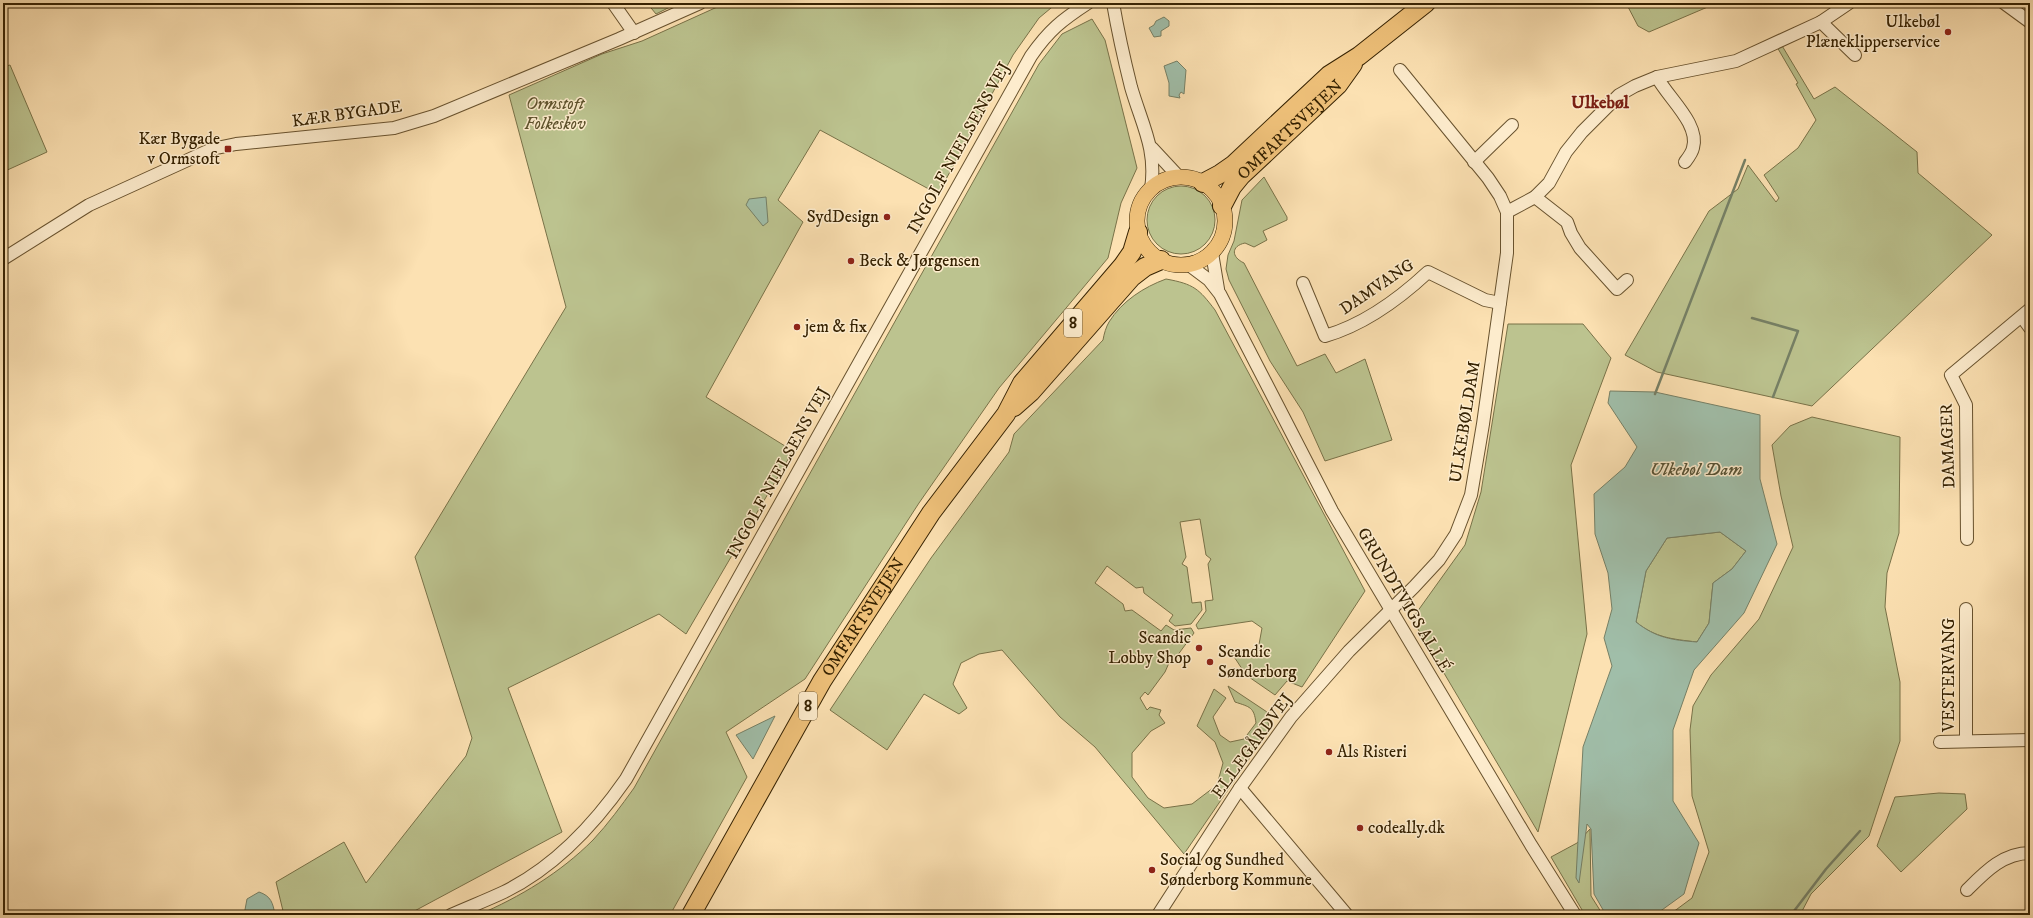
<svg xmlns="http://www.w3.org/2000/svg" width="2033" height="918" font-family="'IM FELL DW Pica',serif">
<rect width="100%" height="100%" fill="#fce1b2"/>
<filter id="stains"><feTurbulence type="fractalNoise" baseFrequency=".005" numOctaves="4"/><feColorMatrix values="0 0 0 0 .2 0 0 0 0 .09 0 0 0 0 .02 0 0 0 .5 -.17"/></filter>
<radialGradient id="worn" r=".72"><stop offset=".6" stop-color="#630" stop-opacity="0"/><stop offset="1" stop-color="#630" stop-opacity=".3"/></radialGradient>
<g fill="#bcc38f" stroke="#797248">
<path d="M647 3H675L676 4 656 14Z"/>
<path d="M726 3H1057L1039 18 1013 55 938 194 820 130 778 200 803 222 706 397 793 451 686 634 659 614 508 688 562 832 407 915H284L276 882 344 842 366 883 466 756 472 738 415 557 566 307 509 95 602 54 642 41Z"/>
<path d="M1626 3H1717L1649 32 1638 26Z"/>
<path d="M1092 19 1105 40 1137 168 1121 203 1108 258 999 388 919 503 805 679 726 732 747 777 670 915H478C520 897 560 873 593 840 608 824 621 806 634 788L1039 64 1062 34Z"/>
<path d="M1781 44 1814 99 1835 87 1917 152 1918 173 1992 235 1812 406 1657 372 1625 355 1709 211 1738 189 1748 165 1776 202 1779 198 1764 175 1798 148 1816 120 1796 84 1798 83 1777 47Z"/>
<path d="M10 65 47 152 3 172V67Z"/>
<path d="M1264 177 1287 217V220L1263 231 1267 240 1254 247 1245 243C1231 246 1231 257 1244 263L1297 366 1325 354 1336 373 1365 359 1392 440 1325 461 1303 412 1270 361 1229 280 1226 269 1228 255 1234 241 1242 200Z"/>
<circle cx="1181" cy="220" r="34"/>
<path d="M1166 279C1194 284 1199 289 1215 310L1365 591 1302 687 1287 681 1275 695 1246 675 1229 649 1245 652 1258 650 1262 628 1252 621 1198 629 1196 625 1206 611 1205 601 1213 600 1208 564 1211 559 1206 555 1200 519 1180 522 1186 557 1182 564 1187 567 1192 603 1201 602 1202 610 1191 624 1175 626 1169 621 1173 615 1144 593 1143 587 1136 588 1107 566 1095 583 1123 604 1125 611 1132 610 1161 631 1166 625 1174 630 1191 628 1194 633 1177 656H1172L1165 672 1148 695 1145 692 1140 698 1147 710 1150 707 1161 710 1159 715 1165 723 1151 731 1132 753V777L1148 798 1164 808 1192 804 1217 785 1223 763 1215 742 1197 726 1214 689 1226 698 1213 717 1220 735 1230 742 1244 739 1256 723C1254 707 1250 707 1235 702L1228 686 1267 712 1269 730 1184 854 1095 747 1060 717 1002 650 979 654 961 663 953 684 967 708 959 714 924 694 887 750 830 710 931 558 1009 452 1014 434 1103 340C1104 334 1106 327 1109 322 1122 301 1144 287 1166 279Z"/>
<path d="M1508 324H1583L1611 358 1571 465 1587 634 1538 832 1412 619 1465 545 1481 492Z"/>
<path d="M1812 417 1900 437 1899 533 1887 573 1885 607 1900 682V741L1869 836 1811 894 1800 915H1669L1692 898 1709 852 1692 796 1690 730 1693 706 1711 675 1759 619 1793 547 1781 496 1772 445 1790 426Z"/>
<path d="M1720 532 1746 551 1732 569 1713 583 1709 623 1697 642C1672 639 1656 638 1636 622L1646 571 1667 538Z"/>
<path d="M1939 793 1965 794 1967 809 1901 872 1877 846 1895 797Z"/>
<path d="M1590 829 1591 896 1603 915H1585L1551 857 1577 843Z"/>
</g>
<g fill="#a0bea9" stroke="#768066" fill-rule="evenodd">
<path d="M1164 17 1169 21V26L1161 31V36L1154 37 1149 28 1154 25 1156 21Z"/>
<path d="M1177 61 1186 70 1184 94 1181 92 1179 95 1180 98 1169 96V83L1164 66Z"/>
<path d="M766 197 768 222 763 226 746 205 749 199Z"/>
<path d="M1610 391 1655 392 1760 415V479L1777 544 1744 613 1694 670 1673 730V801L1699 843 1684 894 1655 915H1606L1594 894 1591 829 1587 824 1579 883 1576 878 1583 747 1612 666 1604 638 1612 609 1608 573 1595 534 1594 494 1625 467 1637 447 1608 403ZM1720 532 1746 551 1732 569 1713 583 1709 623 1697 642C1672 640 1656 638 1636 622L1646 571 1667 538Z"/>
<path d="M775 716 753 759 736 735Z"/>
<path d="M259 892C271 896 273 903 275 915H244L247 899Z"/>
</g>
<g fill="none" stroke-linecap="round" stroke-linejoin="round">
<g stroke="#768066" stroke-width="2.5">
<path d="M1752 318 1798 331 1773 397"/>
<path d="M1655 394 1745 160"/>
<path d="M1791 915 1826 869 1860 831"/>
</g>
<defs>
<g id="minor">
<path d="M613 3 634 33"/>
<path d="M1113 3C1118 32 1124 59 1131 87 1142 125 1157 149 1151 189"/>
<path d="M2004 3 2030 22"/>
<path d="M1821 22 1855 55"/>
<path d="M1657 77C1668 98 1700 124 1693 148 1692 153 1688 158 1685 162"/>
<path d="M1152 148 1179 177"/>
<path d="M1474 162 1512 125"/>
<path d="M1535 197 1567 222 1571 233 1580 248 1617 289 1627 280"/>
<path d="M1507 212 1535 197 1549 183 1566 152 1582 132 1619 95 1635 86 1657 77 1736 61 1821 22 1849 3"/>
<path d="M1212 253 1218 289"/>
<path d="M3 259 89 205 212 149 236 144 394 128 434 116 619 39 700 3"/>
<path d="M1189 265 1209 280 1220 294 1332 511 1531 845 1575 915"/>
<path d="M1303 283 1325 336C1363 325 1399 299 1428 272L1485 300 1500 303"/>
<path d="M2022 317 2030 328"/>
<path d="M1967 539 1966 405 1951 375 2030 309"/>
<path d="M1966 741V609"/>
<path d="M1940 742 2030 740"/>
<path d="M1240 788 1347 915"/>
<path d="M1967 890C1985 872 2003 853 2030 853"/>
<path d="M451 915C469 907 487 900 504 892 555 867 594 825 626 779L1031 56C1049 30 1062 20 1088 3"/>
<path d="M1158 915 1240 788 1291 717 1349 651 1414 587 1439 560 1456 534 1471 495 1483 424 1507 253V212L1500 196 1488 178 1400 70"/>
</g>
<circle id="major" cx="1181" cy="221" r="44"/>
<g id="highway">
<path d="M1203 183 1220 174 1233 165 1329 75 1359 56 1426 3"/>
<path id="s1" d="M1222 206 1232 187 1241 176 1338 85 1353 64"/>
<path d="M1014 407 1031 392 1132 277 1145 267 1161 260"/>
<path id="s2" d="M691 915 822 681 931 513 1006 414 1022 383 1123 265 1132 252 1138 232"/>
</g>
</defs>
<use href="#minor" stroke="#68522e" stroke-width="14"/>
<use href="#major" stroke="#362202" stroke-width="16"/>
<use href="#highway" stroke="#362202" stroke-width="20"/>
<use href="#minor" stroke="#fdeccd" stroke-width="12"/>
<use href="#major" stroke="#eec079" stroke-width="15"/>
<use href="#highway" stroke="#eec079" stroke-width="18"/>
</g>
<g fill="#8f2418" stroke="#fdeccd" stroke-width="1.5">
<circle cx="1948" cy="32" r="4"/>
<rect x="224" y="145" width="8" height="8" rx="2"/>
<circle cx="887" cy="217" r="4"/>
<circle cx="851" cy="261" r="4"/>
<circle cx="797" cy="327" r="4"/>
<circle cx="1199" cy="648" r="4"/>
<circle cx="1210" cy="662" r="4"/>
<circle cx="1329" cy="752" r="4"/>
<circle cx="1360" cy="828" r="4"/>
<circle cx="1152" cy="870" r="4"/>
</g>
<g text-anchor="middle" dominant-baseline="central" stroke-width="3" stroke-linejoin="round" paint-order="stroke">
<g fill="#fdeccd" stroke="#725f3f" stroke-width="1">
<rect x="1064" y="309" width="18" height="28" rx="3"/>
<rect x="799" y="692" width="18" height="28" rx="3"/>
</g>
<g font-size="16" font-weight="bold" fill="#362202">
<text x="1073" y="323">8</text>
<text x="808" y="706">8</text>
</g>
<g font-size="17" fill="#362202" stroke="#fdeccd" text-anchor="start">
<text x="1940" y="22" text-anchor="end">Ulkebøl<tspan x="1940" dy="20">Plæneklipperservice</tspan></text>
<text x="220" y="139" text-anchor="end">Kær Bygade<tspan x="220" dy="20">v Ormstoft</tspan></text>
<text x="879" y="217" text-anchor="end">SydDesign</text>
<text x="859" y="261">Beck &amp; Jørgensen</text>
<text x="805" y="327">jem &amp; fix</text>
<text x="1191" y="638" text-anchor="end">Scandic<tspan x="1191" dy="20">Lobby Shop</tspan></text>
<text x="1218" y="652">Scandic<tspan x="1218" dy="20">Sønderborg</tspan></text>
<text x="1337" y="752">Als Risteri</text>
<text x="1368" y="828">codeally.dk</text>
<text x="1160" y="860">Social og Sundhed<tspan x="1160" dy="20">Sønderborg Kommune</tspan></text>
</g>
<g font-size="17" font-style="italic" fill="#5e522c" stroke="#fdeccd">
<text x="555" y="104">Ormstoft<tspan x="555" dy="20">Folkeskov</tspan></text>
</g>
<g font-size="17" fill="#362202" stroke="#fdeccd">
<text transform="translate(347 114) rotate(-8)">KÆR BYGADE</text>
<text stroke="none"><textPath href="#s1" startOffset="103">OMFARTSVEJEN</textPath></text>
<text transform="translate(959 148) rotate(-61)">INGOLF NIELSENS VEJ</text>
<text transform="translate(1377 287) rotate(-34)">DAMVANG</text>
<text transform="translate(1465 422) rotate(-81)">ULKEBØLDAM</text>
<text transform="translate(1948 446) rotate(-92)">DAMAGER</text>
<text transform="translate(778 473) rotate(-61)">INGOLF NIELSENS VEJ</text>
<text transform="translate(1404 600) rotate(59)">GRUNDTVIGS ALLÉ</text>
<text stroke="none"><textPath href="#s2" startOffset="344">OMFARTSVEJEN</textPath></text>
<text transform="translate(1949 675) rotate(-90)">VESTERVANG</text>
<text transform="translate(1252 746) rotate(-54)">ELLEGÅRDVEJ</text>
</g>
<g font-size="18" font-weight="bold" fill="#7a1f14" stroke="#fdeccd">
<text x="1600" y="103">Ulkebøl</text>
</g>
<g font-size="18" font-style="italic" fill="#565134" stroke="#fdeccd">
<text x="1696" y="470">Ulkebøl Dam</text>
</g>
</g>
<rect width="2033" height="918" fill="none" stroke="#fce1b2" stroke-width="16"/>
<rect x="4" y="4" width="2025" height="910" fill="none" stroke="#362202" stroke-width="2"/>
<rect x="8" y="8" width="2017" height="902" fill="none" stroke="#362202"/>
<rect width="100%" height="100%" filter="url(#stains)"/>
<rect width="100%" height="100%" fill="url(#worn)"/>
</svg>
